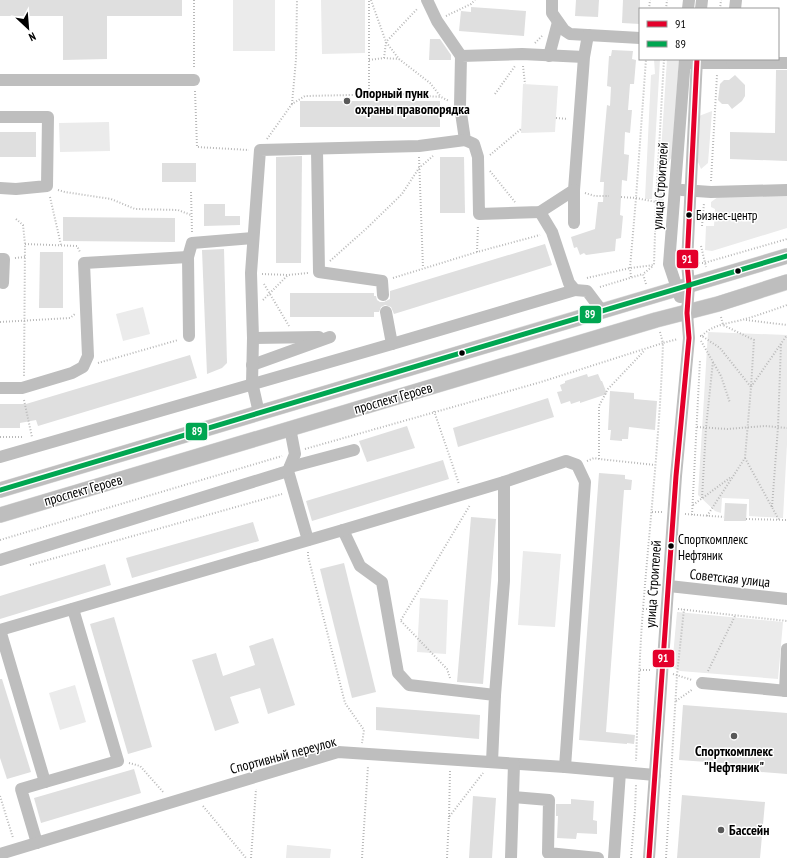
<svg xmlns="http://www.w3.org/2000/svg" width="787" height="858" font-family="'PT Sans Narrow',sans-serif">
<rect width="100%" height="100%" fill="#fff"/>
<g fill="#ebebeb">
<rect x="233" y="0" width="42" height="51"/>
<path d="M321 0H365V53L322 54Z"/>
<path d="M654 59H660L652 199H645L651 75 655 74Z"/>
<path d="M667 59H679L672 157 665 167 663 214H657Z"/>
<path d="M523 84 558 86 555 132 521 133Z"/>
<path d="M712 111 708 163 701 169 698 162 699 116Z"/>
<path d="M109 122 110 151 60 152 59 123Z"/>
<path d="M725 192 787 193V228L712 251 705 250 706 226H714L715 209 711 207V202Z"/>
<path d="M143 307 150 334 123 341 116 314Z"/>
<path d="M708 332 787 335V444L783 518 749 516V499L722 498 721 513 715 511 698 495Z"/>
<path d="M523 551 561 554 555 627 518 625Z"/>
<path d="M420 598 448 600 446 654 417 652Z"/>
<path d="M677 612 783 622 778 679 680 671 672 667Z"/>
<path d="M75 685 86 722 60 730 49 693Z"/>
<path d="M287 845 331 849 330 858H286Z"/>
</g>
<g fill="#dfdfdf">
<path d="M0 0H182V16H107V59L63 60V16H0Z"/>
<path d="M576 0H599L598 17 575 16Z"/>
<path d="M623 0H640V24L622 23Z"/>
<path d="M471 7 526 11 524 36 459 31 461 11 471 12Z"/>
<path d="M430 39H440L451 55V60H429Z"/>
<path d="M612 50 633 51 632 59 636 60 634 84H630L628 110H632L630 133 625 132 624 154 629 155 627 181 622 180 620 215 623 216 621 238 616 239 615 251 586 255 584 253 580 255 577 247 574 248 571 237 595 229 598 202H603L604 182H600L607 105 610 106 611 87 607 86 609 56H611Z"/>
<path d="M776 70H787V161L730 159V132L775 133Z"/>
<path d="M735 75 745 85V96L742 101 732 109 728 104H722L718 100 720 84 724 80H729Z"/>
<rect x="300" y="101" width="140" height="26"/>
<rect x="0" y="132" width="36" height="25"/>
<path d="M302 156 301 263H276V157Z"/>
<path d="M440 157H464L465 213H440Z"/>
<rect x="162" y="163" width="34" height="19"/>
<path d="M204 204H225V216H240V225L204 226Z"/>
<path d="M63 217 175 218V242L63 241Z"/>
<path d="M545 244 552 265 394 314 391 307 385 305 381 307 379 312H374V317H290V293H374V296H376L377 300 380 302H384L390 299V291Z"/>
<path d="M224 249 227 363 222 368 207 374 202 250Z"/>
<path d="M40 252H63V308H39Z"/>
<path d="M190 355 197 378 38 426 36 420 20 423V428H0V404H26Z"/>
<path d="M587 374 588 377 598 374 601 381H602L607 394 580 403V401L571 404 570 401 561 404 557 392 562 391 560 385 565 383V381Z"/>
<path d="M610 391 634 393V399L657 401 655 430 629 427 628 439H622V441L610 440 611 430H608Z"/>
<path d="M548 398 554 417 458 447 453 428Z"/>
<path d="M407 426 415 448 367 462 359 441Z"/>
<path d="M443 460 449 479 312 521 306 501Z"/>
<path d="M599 473 625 475V479L632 480 631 490H624L606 732 635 735 634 744 627 743V744L579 740Z"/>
<path d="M725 503 747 504 746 521H724Z"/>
<path d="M471 517 496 519 483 684 457 682Z"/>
<path d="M253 522 259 541 132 578 126 558Z"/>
<path d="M344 563 376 692 352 698 320 569Z"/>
<path d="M105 564 111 585 0 619V596Z"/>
<path d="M114 617 152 747 128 754 90 624Z"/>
<path d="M273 638 295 705 268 714 260 688 230 697 239 723 215 731 192 660 216 653 223 676 255 665 249 646Z"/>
<path d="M0 679H2L31 772 7 779 0 758Z"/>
<path d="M683 705 787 713V774L749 771 750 765 679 760Z"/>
<path d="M376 707 480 715 479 739 376 730Z"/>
<path d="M134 769 141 793 41 823 34 798Z"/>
<path d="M682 795 765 802 760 858H677Z"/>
<path d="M473 796 496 798 492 858H469Z"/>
<path d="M571 799 594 801 593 820 597 821V834L577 833 576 839 557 838 558 816H556V804H571Z"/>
</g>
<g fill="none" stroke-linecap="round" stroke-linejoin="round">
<defs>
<g id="major">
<path d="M0 490 787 256"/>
<path d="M0 515 656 320 718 304 787 282"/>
</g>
</defs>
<use href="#major" stroke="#dbdbdb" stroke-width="16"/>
<g stroke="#b9b9b9" stroke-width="2" stroke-dasharray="1 2" stroke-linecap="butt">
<path d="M194 0V69"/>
<path d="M371 0 386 42 399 59 430 83 441 97"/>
<path d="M649 9 650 0"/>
<path d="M666 9 667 0"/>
<path d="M720 9 721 0"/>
<path d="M446 16 471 4 475 0"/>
<path d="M535 43 542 36"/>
<path d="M384 58 386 42 418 8"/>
<path d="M369 60 384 58 399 59"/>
<path d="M523 66 525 84"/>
<path d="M195 91 197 147 249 150"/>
<path d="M495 94 515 66"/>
<path d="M369 95V0"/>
<path d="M292 104 296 59 297 0"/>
<path d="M556 118 568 119"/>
<path d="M267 139 292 104 305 96 399 94 441 97 449 101"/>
<path d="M490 155 521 129"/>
<path d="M419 157 423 268"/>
<path d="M490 171 515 202"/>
<path d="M711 181 717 75"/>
<path d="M58 190 65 192 111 199 135 209 178 210 191 215"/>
<path d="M191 192 192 232"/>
<path d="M585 193 595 196H609"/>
<path d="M50 197 61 245"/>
<path d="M621 197 636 198 656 202"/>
<path d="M16 219 23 225 25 244 24 376"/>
<path d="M702 226 704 203"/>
<path d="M25 244 77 246 80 252"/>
<path d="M701 246 706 267"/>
<path d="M477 252 478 225"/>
<path d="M15 258 25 257"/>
<path d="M330 261 367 228 402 194 419 168 433 156"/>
<path d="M699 263H704L787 239"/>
<path d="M262 274 288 275 308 273"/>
<path d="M631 277 630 268 636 198 646 59"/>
<path d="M393 278 477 252 540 235"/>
<path d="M587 278 630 268 654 265 656 202 664 59"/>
<path d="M264 284 289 326"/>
<path d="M646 284 643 274 653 266"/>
<path d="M600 287 643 274"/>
<path d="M263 300 288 275"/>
<path d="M721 317 723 325 754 340 751 387"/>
<path d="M746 320 787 325"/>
<path d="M0 322 70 318 75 314"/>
<path d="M660 332 663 343 678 339"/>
<path d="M700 336H702L720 348 751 387"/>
<path d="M702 336C712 324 732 323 745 319 759 315 773 310 787 305"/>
<path d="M701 341 721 376 730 403"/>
<path d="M98 363 178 340"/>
<path d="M24 400 32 437"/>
<path d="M434 411 459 484"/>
<path d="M697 427 727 429 765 426 787 428"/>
<path d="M0 437H24"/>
<path d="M305 449 541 382 663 343C660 432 650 521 643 609 639 660 638 710 636 761"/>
<path d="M745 458 779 520"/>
<path d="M599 459V406L608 389 645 350"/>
<path d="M587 461 594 458 599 459 655 465"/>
<path d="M702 498 706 428 713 361"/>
<path d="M693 505 731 477"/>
<path d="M772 507 778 427 781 344"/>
<path d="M652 512H663"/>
<path d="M685 514 724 517"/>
<path d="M692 515 700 360"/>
<path d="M707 516 745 458 751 387 787 335"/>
<path d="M746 519 787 520"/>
<path d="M0 540 282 456"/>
<path d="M308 552V556L345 703 364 730 362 743"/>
<path d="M30 565 282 494"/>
<path d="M643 609H656"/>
<path d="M678 609 787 621"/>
<path d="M401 620 470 505"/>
<path d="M401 621 447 669 450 678"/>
<path d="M640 670H651"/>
<path d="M708 671 735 616"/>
<path d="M673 674 692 680"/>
<path d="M676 701 693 689"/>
<path d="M129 763 140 766 164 793"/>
<path d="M0 796 13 838"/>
<path d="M203 806 246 858"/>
<path d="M449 817 450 771"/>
<path d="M251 858 256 789"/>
<path d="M362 858 368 766"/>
<path d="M447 858 449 817 483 773"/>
<path d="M631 858 635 810 636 785"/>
<path d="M666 858 677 675 684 609"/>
</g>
<g stroke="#bebebe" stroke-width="12">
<path d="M427 0 437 21 461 56"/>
<path d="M552 0V13L564 30 570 34 640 38"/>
<path d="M688 9 689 0"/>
<path d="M701 9 702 0"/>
<path d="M735 9 736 0"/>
<path d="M549 56 558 22"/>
<path d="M584 57 522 54 461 56 460 106 465 140 474 144 478 157 479 214 540 212 574 190 584 57 588 35"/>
<path d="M689 63H732L733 59"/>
<path d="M732 63H787"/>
<path d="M0 80H194"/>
<path d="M0 117H48L47 186 16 189 0 188"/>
<path d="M317 150 319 272 382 281 383 295"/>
<path d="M682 190 711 192 787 190"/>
<path d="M540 212 552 232 569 283 575 290 587 291 602 311"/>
<path d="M574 223V190"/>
<path d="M0 259H4L3 283"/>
<path d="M680 297 669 264 685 59"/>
<path d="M386 312 392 344 575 290"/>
<path d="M189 336 188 257 192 243 253 238"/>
<path d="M253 338 319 337"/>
<path d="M252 365 330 337"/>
<path d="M0 388H22L72 373 83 367 88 356 84 263 188 257"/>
<path d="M259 413 254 391 252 384 253 338 251 273 260 150 419 146 465 140"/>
<path d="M290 428 295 454 288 471 308 540"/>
<path d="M0 457 392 344"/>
<path d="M290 467 354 450"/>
<path d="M343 530 360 566 382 582 398 673 409 685 495 695 492 762"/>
<path d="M0 560 288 471"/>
<path d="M669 586 787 599"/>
<path d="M0 630 343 530 504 482 566 461 577 465 585 482 565 767"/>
<path d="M0 630 45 782 118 761 73 609"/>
<path d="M702 683 787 691"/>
<path d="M785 691 787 649"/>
<path d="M495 695 504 581V482"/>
<path d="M513 797 549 800 548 853 598 858"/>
<path d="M37 843 21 789 45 782"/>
<path d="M0 854 338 752 565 767 655 775"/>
<path d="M511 858 514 764"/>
<path d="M614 858 620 772"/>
<path d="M649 858 676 476 689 338 687 313 689 285 687 263 697 59"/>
</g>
<use href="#major" stroke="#bebebe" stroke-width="15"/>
<defs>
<path id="bus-1" d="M649 858 676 476 689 338 687 313 689 285 687 263 697 59"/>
<path id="bus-2" d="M0 490 787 256"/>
</defs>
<use href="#bus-1" stroke="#fff" stroke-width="8"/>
<use href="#bus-2" stroke="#fff" stroke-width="8"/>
<use href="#bus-1" stroke="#e4002b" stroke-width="5"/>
<use href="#bus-2" stroke="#00a651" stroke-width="5"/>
</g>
<g fill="#595959" stroke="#fff" stroke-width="1.5">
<circle cx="347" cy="101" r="4"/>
<circle cx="734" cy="736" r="4"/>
<circle cx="721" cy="830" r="4"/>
</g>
<g fill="#000" stroke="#fff" stroke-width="1.5">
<circle cx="689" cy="215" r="3.5"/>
<circle cx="738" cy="271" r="3.5"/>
<circle cx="462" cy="353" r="3.5"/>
<circle cx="671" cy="546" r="3.5"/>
</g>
<g text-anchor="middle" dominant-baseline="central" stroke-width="3" stroke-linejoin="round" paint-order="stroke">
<g font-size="13" fill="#000" stroke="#fff" text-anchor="start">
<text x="696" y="215">Бизнес-центр</text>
<text x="678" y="539">Спорткомплекс<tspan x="678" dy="16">Нефтяник</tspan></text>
</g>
<g font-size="14" font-weight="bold" fill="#000" stroke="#fff" text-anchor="start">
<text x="355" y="93">Опорный пунк<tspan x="355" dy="16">охраны правопорядка</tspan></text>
<text x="734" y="751" text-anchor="middle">Спорткомплекс<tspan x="734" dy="16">"Нефтяник"</tspan></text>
<text x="729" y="830">Бассейн</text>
</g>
<g font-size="14" fill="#000" stroke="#fff">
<text transform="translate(660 186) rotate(-86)">улица Строителей</text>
<text transform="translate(393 398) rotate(-16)">проспект Героев</text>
<text transform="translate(83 490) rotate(-16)">проспект Героев</text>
<text transform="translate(730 578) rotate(6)">Советская улица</text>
<text transform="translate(653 584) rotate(-86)">улица Строителей</text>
<text transform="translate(283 755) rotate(-15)">Спортивный переулок</text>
</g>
</g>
<g stroke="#fff" stroke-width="1.5">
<rect x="676" y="249" width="23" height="20" rx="4" fill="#e4002b"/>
<rect x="579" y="305" width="23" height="19" rx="4" fill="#00a651"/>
<rect x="185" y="422" width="23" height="19" rx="4" fill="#00a651"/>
<rect x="652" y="649" width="23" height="19" rx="4" fill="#e4002b"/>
</g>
<g font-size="11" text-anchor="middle" font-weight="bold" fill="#fff">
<text x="687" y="263">91</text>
<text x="590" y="318">89</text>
<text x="197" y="435">89</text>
<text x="663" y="662">91</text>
</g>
<rect x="639" y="8" width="140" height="52" fill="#ffffff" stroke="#999999"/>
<rect x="647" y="21" width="20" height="6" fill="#e4002b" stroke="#999999"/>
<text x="675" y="28" font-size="12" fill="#000000">91</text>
<rect x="647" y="41" width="20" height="6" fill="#00a651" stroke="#999999"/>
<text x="675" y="48" font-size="12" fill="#000000">89</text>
<g transform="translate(28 28) rotate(154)" stroke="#ffffff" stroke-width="3" paint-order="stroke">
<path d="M0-3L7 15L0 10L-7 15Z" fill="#000000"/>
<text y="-6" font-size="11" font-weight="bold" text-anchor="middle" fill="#000000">N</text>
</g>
</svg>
